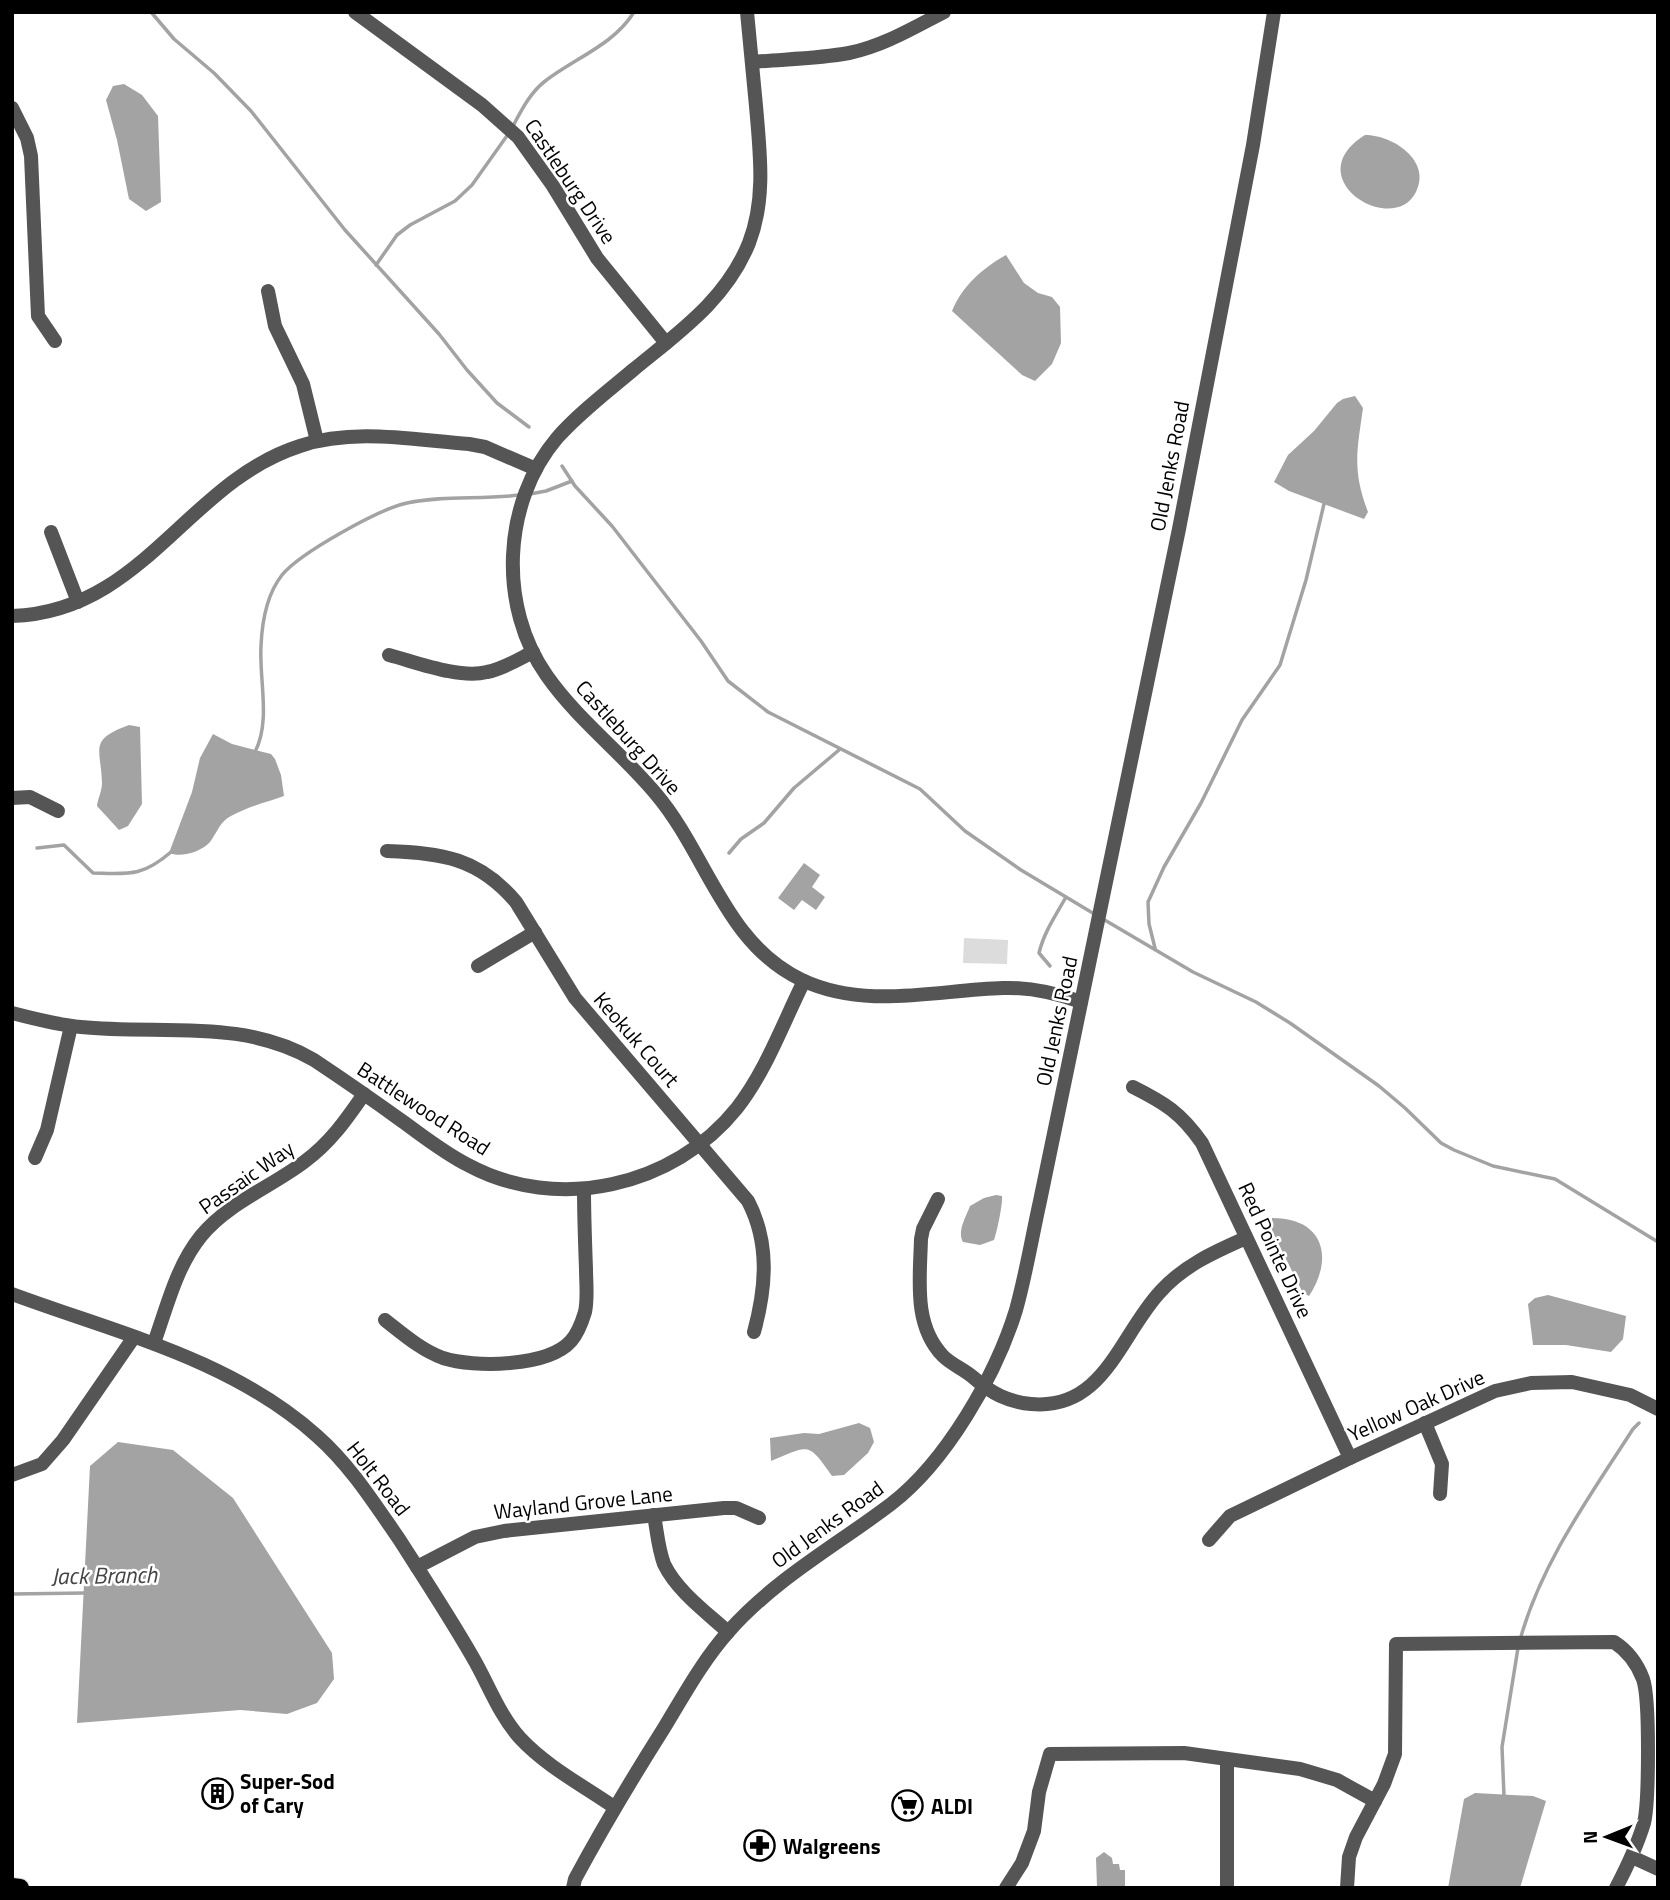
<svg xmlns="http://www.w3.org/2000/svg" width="1670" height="1900" font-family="'Titillium Web',sans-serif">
<rect width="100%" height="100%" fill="#fff"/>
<path fill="#dcdcdc" d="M964 938 1008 940 1007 964 963 963Z"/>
<g fill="#a3a3a3">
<path d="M124 84 142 95 158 116 161 202 146 211 129 199 117 140 106 100 113 86Z"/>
<path d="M1365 135C1393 135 1432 161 1416 192 1393 238 1296 178 1365 135Z"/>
<path d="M1006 255 1024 283 1038 293 1052 297 1060 307 1061 343 1052 364 1035 381 1022 375 952 311C962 286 983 268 1006 255Z"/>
<path d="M1355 396 1363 408C1357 451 1352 470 1368 512L1364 519 1289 491 1274 482 1288 455 1314 431 1337 403 1343 399Z"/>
<path d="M129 725 140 727 142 804 128 826 119 830 97 806C98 798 102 791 102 783 101 748 88 740 129 725Z"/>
<path d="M213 734 232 744 271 754 275 759 281 775 284 796C267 802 247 807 231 816 220 821 217 833 210 842 201 852 181 858 169 853L192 792 200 758Z"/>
<path d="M804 863 820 875 812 887 825 897 816 910 802 900 794 910 778 898Z"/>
<path d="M996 1195 1002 1196C1003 1203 997 1232 994 1240L980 1245 963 1242C957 1231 966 1217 970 1206L984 1198Z"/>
<path d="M1272 1218C1324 1218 1334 1258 1309 1296L1303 1293 1272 1231Z"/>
<path d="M1548 1295 1626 1316 1623 1339 1611 1352 1566 1345H1533L1528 1304 1535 1298Z"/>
<path d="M859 1423 870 1428 874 1442 868 1453 844 1475 832 1476C808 1441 809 1445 771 1461L770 1438 804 1433 819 1434Z"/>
<path d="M118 1442 173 1450 233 1498 332 1653 334 1679 317 1703 287 1714 240 1710 77 1723 90 1466Z"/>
<path d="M1475 1793 1533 1796 1546 1801 1520 1888H1448L1464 1799Z"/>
<path d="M1104 1852 1112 1858 1113 1864H1119L1120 1870H1125V1886L1097 1887 1096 1858Z"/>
</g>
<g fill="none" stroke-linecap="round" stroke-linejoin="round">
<g stroke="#a3a3a3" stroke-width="3.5">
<path d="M151 12 174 39 214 73 251 111 345 230 439 334 467 370 497 403 529 427"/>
<path d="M513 126C521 111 530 93 544 82 573 59 614 45 634 12"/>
<path d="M376 265 397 235 410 225 455 201 472 185 509 133"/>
<path d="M562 466 575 486 612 526 701 641 728 681 768 712 920 789 965 831 1021 870 1096 915"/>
<path d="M530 494 546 491 572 481"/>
<path d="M255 752C271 721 259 680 261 646 262 622 267 594 282 575 300 553 379 509 407 503 444 495 482 500 519 495"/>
<path d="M37 848 64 845 93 873C129 874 142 877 171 852"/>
<path d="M729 853 741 839 764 823 794 788 839 750"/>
<path d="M1103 919 1193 972 1256 1002 1290 1023 1379 1086 1405 1108 1441 1143 1454 1150 1493 1166 1555 1179 1658 1242"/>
<path d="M1155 948 1149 924 1148 902 1164 867 1201 803 1242 720 1280 665 1306 580 1324 504"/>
<path d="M1050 966 1039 953C1044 932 1056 915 1066 897"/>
<path d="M12 1594 86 1593"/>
<path d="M1520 1640C1541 1563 1590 1496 1633 1429L1639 1423"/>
<path d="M1504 1796 1502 1747 1518 1648"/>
</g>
<defs>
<path id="primary" d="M12 1887 20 1888"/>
</defs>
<use href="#primary" stroke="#dbdbdb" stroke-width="20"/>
<g stroke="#555" stroke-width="14">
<path d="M355 12 482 105 518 137 553 186 597 258 666 343"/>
<path d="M747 12C750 44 753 75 756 106 760 153 766 199 749 243 726 300 679 332 633 370 607 392 579 413 557 438 502 503 498 607 547 676 578 720 622 753 656 794 707 854 725 944 802 980 866 1010 936 990 1003 988 1030 987 1056 993 1081 1002"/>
<path d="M752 62C784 59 817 59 849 53 883 46 913 28 944 12"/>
<path d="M12 108 27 138 31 156 38 316 55 341"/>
<path d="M268 291 275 326 303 384 317 441"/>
<path d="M51 532 78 602"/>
<path d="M12 616C143 612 187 482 300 446 354 428 413 440 469 444L485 447 536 469"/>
<path d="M389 655C416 662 459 679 487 672 503 669 519 659 533 652"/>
<path d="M12 798 30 797 58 811"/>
<path d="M387 851C442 853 479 858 516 902L575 998 748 1201C770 1243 766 1288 754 1332"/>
<path d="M478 966 535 932"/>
<path d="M12 1013C35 1019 58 1025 81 1027 160 1035 243 1018 314 1060 344 1080 373 1100 402 1121 423 1136 444 1153 468 1165 557 1213 674 1187 737 1108 766 1071 783 1023 804 981"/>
<path d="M1133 1087C1165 1103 1181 1113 1202 1143L1350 1458"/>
<path d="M35 1158 47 1130 71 1026"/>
<path d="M938 1199 923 1229 921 1239C920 1279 913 1325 943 1356 952 1365 964 1369 974 1378 991 1393 1008 1402 1031 1404 1104 1411 1120 1335 1160 1292 1183 1266 1214 1252 1246 1238"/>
<path d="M385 1320C403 1334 421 1350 443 1358 474 1368 548 1367 571 1341 578 1333 582 1322 585 1312 588 1298 586 1283 586 1269 585 1242 584 1216 584 1189"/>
<path d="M154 1343C167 1307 176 1267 201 1236 228 1203 271 1187 304 1162 330 1143 346 1120 364 1094"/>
<path d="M1425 1423 1442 1464 1440 1494"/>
<path d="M12 1475 42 1464 63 1440 134 1337"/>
<path d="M654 1515C657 1531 658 1548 664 1564 677 1591 706 1612 728 1632"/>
<path d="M1209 1540 1230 1516 1350 1458 1495 1391 1531 1383 1572 1382 1630 1395 1658 1409"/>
<path d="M417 1567 475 1537 504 1531 724 1508H736L759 1518"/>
<path d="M1227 1760V1888"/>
<path d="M1632 1857 1658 1869"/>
<path d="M1006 1888 1022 1863 1034 1831 1039 1792 1050 1754 1184 1753 1300 1769 1337 1780 1375 1801"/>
<path d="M1347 1888 1349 1857 1356 1837 1384 1784 1395 1754 1396 1644 1614 1642C1628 1651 1637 1663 1643 1679 1650 1699 1649 1802 1644 1823 1637 1846 1627 1867 1616 1888"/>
</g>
<g stroke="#555" stroke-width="14">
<path d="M12 1294C117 1333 231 1359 317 1436 350 1465 374 1503 399 1539 424 1578 449 1616 472 1656 488 1683 499 1715 520 1738 546 1766 582 1785 614 1807"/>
<path d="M573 1888 575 1879C603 1827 633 1777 664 1728 684 1695 703 1660 729 1631 775 1579 837 1545 891 1504 946 1462 996 1375 1016 1310 1026 1274 1032 1237 1040 1201L1179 529 1253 145 1274 12"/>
</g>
<use href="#primary" stroke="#000" stroke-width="18"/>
</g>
<defs>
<symbol id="building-ring" viewBox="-11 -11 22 22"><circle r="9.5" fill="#fff" stroke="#000" stroke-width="1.5"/><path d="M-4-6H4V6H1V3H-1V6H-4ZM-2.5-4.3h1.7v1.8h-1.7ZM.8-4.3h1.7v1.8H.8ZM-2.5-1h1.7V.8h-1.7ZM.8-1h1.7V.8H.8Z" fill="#000"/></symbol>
<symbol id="supermarket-ring" viewBox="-11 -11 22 22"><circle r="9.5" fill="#fff" stroke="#000" stroke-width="1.5"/><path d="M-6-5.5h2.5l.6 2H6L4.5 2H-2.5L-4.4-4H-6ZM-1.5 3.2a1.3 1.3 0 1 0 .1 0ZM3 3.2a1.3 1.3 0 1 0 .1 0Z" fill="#000"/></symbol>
<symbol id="pharmacy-ring" viewBox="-11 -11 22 22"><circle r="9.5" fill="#fff" stroke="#000" stroke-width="1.5"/><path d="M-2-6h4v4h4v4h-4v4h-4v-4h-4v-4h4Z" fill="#000"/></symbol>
</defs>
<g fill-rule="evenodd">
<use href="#building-ring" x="200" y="1776" width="35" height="35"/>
<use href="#supermarket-ring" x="890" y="1788" width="35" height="35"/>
<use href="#pharmacy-ring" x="742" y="1828" width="35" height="35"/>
</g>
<g text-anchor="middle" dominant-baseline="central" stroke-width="5" stroke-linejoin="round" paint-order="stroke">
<g font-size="21" fill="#000" stroke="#fff">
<text transform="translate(571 181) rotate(56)">Castleburg Drive</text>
<text transform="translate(1169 466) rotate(-79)">Old Jenks Road</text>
<text transform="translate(629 737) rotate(48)">Castleburg Drive</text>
<text transform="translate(1056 1021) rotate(-78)">Old Jenks Road</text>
<text transform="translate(637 1039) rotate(49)">Keokuk Court</text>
<text transform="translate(424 1108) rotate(33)">Battlewood Road</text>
<text transform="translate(246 1177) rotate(-35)">Passaic Way</text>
<text transform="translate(1276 1250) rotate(65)">Red Pointe Drive</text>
<text transform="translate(1416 1405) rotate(-24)">Yellow Oak Drive</text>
<text transform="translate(379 1478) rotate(52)">Holt Road</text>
<text transform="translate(583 1502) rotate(-6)">Wayland Grove Lane</text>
<text transform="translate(827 1524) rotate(-36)">Old Jenks Road</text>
</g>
<g font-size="21" font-weight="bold" fill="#000" stroke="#fff" text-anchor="start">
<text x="240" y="1781">Super-Sod<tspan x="240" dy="24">of Cary</tspan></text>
<text x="931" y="1806">ALDI</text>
<text x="783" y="1846">Walgreens</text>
</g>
<g font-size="23" font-style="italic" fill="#444" stroke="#fff">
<text transform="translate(104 1575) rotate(-1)">Jack Branch</text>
</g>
</g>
<rect width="1670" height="1900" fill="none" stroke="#000000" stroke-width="28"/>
<g transform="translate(1607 1837) rotate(269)" stroke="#ffffff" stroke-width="5" paint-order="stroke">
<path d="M0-5L12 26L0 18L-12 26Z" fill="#000000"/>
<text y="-10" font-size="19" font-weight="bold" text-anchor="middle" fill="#000000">N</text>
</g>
</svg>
